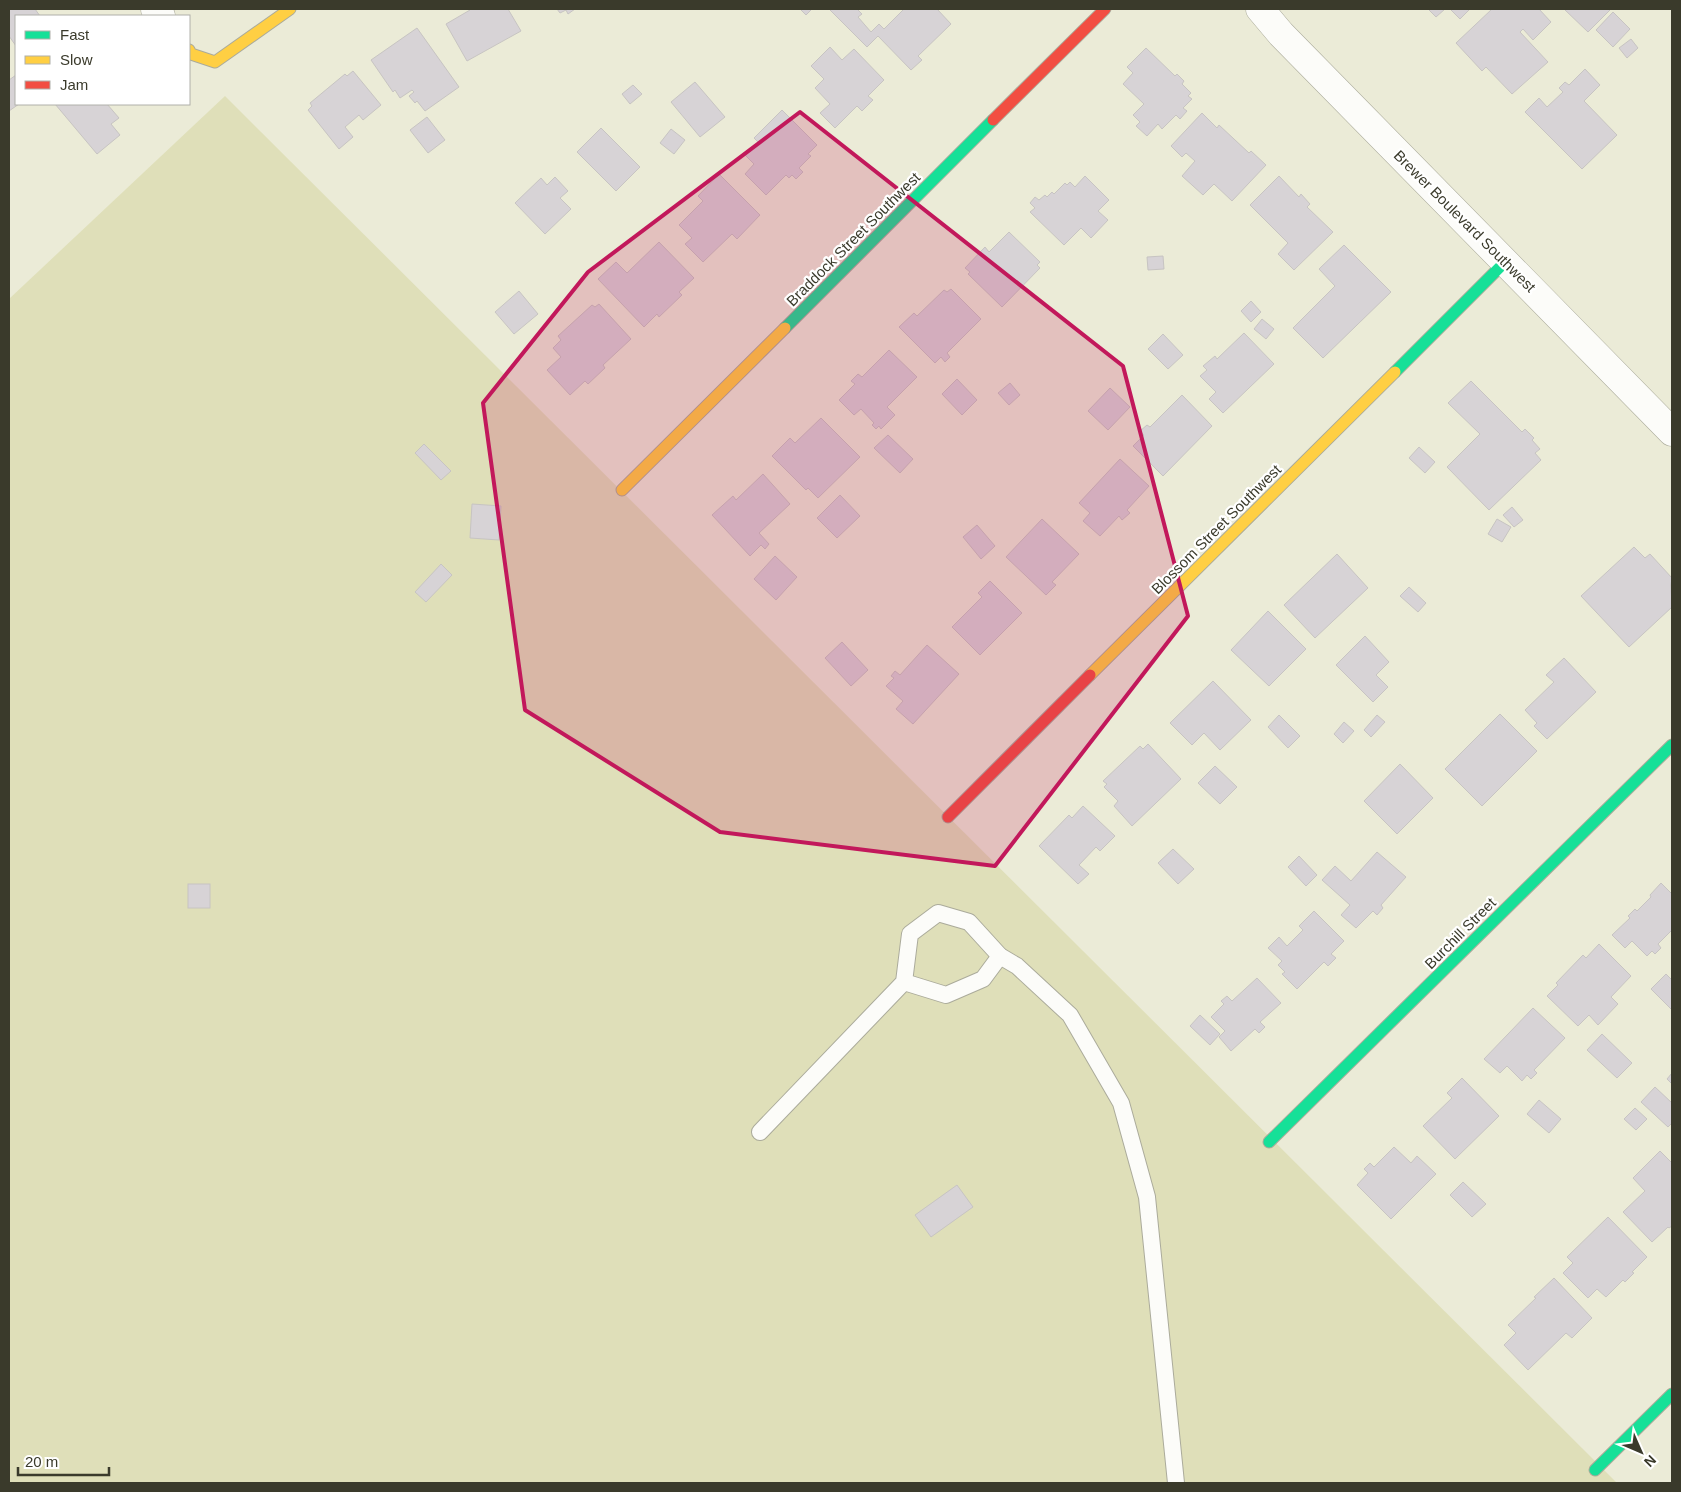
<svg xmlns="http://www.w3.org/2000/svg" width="1681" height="1492" font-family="Helvetica,sans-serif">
<rect width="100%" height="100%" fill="#ebebd7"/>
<path fill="#dfdfb9" d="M225 96 1617 1483H9V299Z"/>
<g fill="#d7d3d6" stroke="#c7c4c2">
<path d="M9 9H35L40 16H16V46L9 36Z"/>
<path d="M469 9H508L521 31 467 61 446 24 470 10Z"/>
<path d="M557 9H575L568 14 566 10 560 13Z"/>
<path d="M800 9H812L806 15Z"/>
<path d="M829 9H857L862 14 858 17 871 32 879 24 884 29 904 9H937L951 24 918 56 922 60 911 70 878 36 867 47Z"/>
<path d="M1428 9H1445L1436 17Z"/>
<path d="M1450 9H1470L1460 19Z"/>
<path d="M1492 9H1539L1551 22 1533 40 1523 29 1520 32 1548 62 1512 94 1486 67 1482 71 1456 43Z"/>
<path d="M1564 9H1611L1588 32Z"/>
<path d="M1613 12 1630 29 1613 47 1596 30Z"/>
<path d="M417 28 459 87 425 111 417 101 415 103 409 96 414 92 412 90 400 98 395 90 393 92 371 60Z"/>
<path d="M1631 39 1638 48 1627 58 1619 48Z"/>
<path d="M830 47 842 60 854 49 884 80 868 96 873 100 862 111 857 106 835 128 820 113 830 104 815 88 824 79 811 66Z"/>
<path d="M1146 48 1175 76 1177 74 1184 81 1182 84 1191 93 1188 96 1192 99 1183 108 1187 111 1180 119 1176 115 1162 129 1158 124 1147 136 1136 126 1140 122 1133 115 1144 104 1123 84 1133 73 1127 67Z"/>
<path d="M1585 69 1600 85 1584 101 1617 135 1582 169 1525 112 1539 98 1547 107 1563 92 1559 88 1565 82 1569 85Z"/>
<path d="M353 71 381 105 363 120 359 115 345 127 353 137 339 149 308 110 312 106 310 103 345 74 347 76Z"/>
<path d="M16 75V104H19L9 111V80Z"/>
<path d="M695 82 725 117 700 137 671 102Z"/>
<path d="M633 85 642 94 630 104 622 94Z"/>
<path d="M55 104H107L119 118 111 124 120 135 97 154Z"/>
<path d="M782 110 817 145 808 154 811 156 799 168 803 172 796 179 792 175 789 178 786 175 766 195 745 174 754 164 745 155 758 142 754 138Z"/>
<path d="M1202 113 1217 128 1219 125 1249 153 1251 151 1266 165 1232 201 1214 184 1203 195 1182 176 1195 161 1186 153 1182 157 1171 146Z"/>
<path d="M427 117 445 140 428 153 410 130Z"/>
<path d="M601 128 640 167 616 191 577 152Z"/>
<path d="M671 129 685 140 674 154 660 143Z"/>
<path d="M719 174 760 215 737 239 732 234 703 262 685 244 692 238 679 225 703 201 698 196Z"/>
<path d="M1085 176 1109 200 1098 211 1108 220 1091 238 1081 228 1064 245 1030 212 1035 208 1030 203 1035 197 1039 200 1045 195 1047 197 1052 192 1054 194 1065 183 1067 185 1070 182 1075 187Z"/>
<path d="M1279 176 1299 197 1301 194 1310 204 1307 207 1333 232 1294 270 1278 254 1288 243 1250 205Z"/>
<path d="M555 177 568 191 560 198 571 209 545 234 515 203 541 178 547 185Z"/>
<path d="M1009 232 1040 262 1037 265 1040 268 1002 307 968 274 970 272 965 268 985 247 989 252Z"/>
<path d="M659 242 694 278 679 292 682 295 659 317 657 314 644 327 598 279 616 262 627 273Z"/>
<path d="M1344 245 1391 292 1323 358 1293 328 1335 286 1319 269Z"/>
<path d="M1163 256 1164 269 1148 270 1147 257Z"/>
<path d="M951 289 981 319 947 353 950 357 945 362 941 357 935 363 899 327 914 313 917 316 944 290 947 292Z"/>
<path d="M519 291 538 314 514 334 495 312Z"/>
<path d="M1251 301 1261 312 1251 322 1241 311Z"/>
<path d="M599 304 631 339 603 365 605 368 588 384 585 381 570 395 547 370 561 357 553 348 561 340 558 336 592 305 595 307Z"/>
<path d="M1262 319 1274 329 1266 339 1254 329Z"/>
<path d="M1244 333 1274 364 1223 413 1209 399 1216 392 1200 376 1207 370 1203 366 1215 356 1217 359Z"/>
<path d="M1163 334 1183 355 1168 369 1148 349Z"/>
<path d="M889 350 917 377 887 407 895 415 881 429 879 426 876 429 872 425 874 423 861 409 854 415 839 400 855 384 851 381 858 374 862 377Z"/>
<path d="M957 379 977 400 962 415 942 394Z"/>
<path d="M1471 381 1522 432 1525 429 1534 438 1532 440 1540 449 1535 453 1541 460 1489 510 1447 467 1480 434 1448 403Z"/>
<path d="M1010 383 1020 395 1009 405 998 393Z"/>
<path d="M1110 388 1130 407 1108 430 1088 411Z"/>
<path d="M1182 395 1212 426 1163 476 1133 446 1144 435 1140 431 1147 425 1150 427Z"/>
<path d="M821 418 860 457 818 498 808 488 806 490 772 456 790 438 795 443Z"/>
<path d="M888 435 913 459 900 473 874 448Z"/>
<path d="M424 444 451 471 441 480 415 453Z"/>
<path d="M1419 447 1435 462 1425 473 1409 458Z"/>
<path d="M1120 459 1149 486 1127 510 1130 513 1122 520 1119 516 1100 536 1083 521 1090 513 1079 503Z"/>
<path d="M763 474 790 504 759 533 769 544 765 549 761 545 750 556 712 515 733 496 736 500Z"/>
<path d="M840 495 860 516 837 538 817 518Z"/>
<path d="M472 504 501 506 499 540 470 538Z"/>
<path d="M1512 507 1523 520 1514 527 1503 515Z"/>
<path d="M1042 519 1079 554 1052 582 1056 585 1046 595 1006 557Z"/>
<path d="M1497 519 1511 527 1502 542 1488 534Z"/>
<path d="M977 525 995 546 981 559 963 537Z"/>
<path d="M1634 547 1645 558 1650 554 1672 578 1671 585 1672 607 1629 647 1581 596Z"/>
<path d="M1337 554 1368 588 1315 638 1284 605Z"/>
<path d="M775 556 797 577 776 600 754 579Z"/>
<path d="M441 564 452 575 426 602 415 592Z"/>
<path d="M990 581 1022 613 980 655 952 627 982 597 978 593Z"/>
<path d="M1409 587 1426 603 1418 612 1400 596Z"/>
<path d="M1268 611 1306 649 1269 686 1231 650Z"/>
<path d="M1365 636 1389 662 1376 675 1388 687 1373 702 1336 665Z"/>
<path d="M842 642 868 670 851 686 825 658Z"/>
<path d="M927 645 959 674 913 724 896 709 903 701 886 686 894 678 891 676 895 671 900 675Z"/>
<path d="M1564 658 1596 692 1547 739 1534 726 1537 723 1525 710 1554 682 1546 675Z"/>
<path d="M1213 681 1251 720 1220 750 1204 733 1192 745 1170 723Z"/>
<path d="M1500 714 1537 751 1482 806 1445 769Z"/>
<path d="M1279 715 1300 736 1288 748 1268 727Z"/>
<path d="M1377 715 1385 722 1371 737 1364 730Z"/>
<path d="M1344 722 1354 731 1343 743 1334 734Z"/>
<path d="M1148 744 1181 779 1132 826 1114 806 1118 801 1104 787 1107 784 1103 781 1140 746 1143 749Z"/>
<path d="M1400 764 1433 798 1397 834 1364 801Z"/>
<path d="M1215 766 1237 787 1220 804 1198 783Z"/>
<path d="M1083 806 1115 836 1100 851 1096 847 1079 865 1089 874 1078 884 1039 846 1069 815 1072 818Z"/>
<path d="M1173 849 1194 869 1178 884 1158 863Z"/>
<path d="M1377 852 1406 877 1381 905 1383 908 1377 915 1373 911 1356 928 1341 915 1350 905 1322 880 1335 866 1351 881Z"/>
<path d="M1299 856 1317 875 1306 886 1288 867Z"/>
<path d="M1661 883 1672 894V930L1658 944 1661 948 1655 954 1652 951 1647 956 1632 941 1625 948 1612 935 1630 918 1628 916 1635 909 1637 911 1651 897 1650 895Z"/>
<rect x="188" y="884" width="22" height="24"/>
<path d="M1314 911 1344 941 1331 954 1336 958 1328 966 1324 962 1297 989 1282 974 1285 972 1278 965 1282 961 1268 948 1279 937 1287 946 1303 930 1299 926Z"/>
<path d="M1599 944 1631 976 1611 997 1618 1004 1598 1025 1589 1015 1578 1026 1547 996 1558 985 1556 983 1583 955 1586 958Z"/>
<path d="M1666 974 1672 980V1010L1651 989Z"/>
<path d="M1257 978 1281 1003 1260 1022 1265 1027 1259 1033 1255 1029 1231 1051 1219 1037 1225 1031 1211 1017 1224 1004 1221 1001 1227 996 1232 1001Z"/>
<path d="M1533 1008 1565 1038 1534 1070 1537 1073 1531 1079 1527 1075 1522 1081 1507 1066 1500 1073 1484 1059Z"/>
<path d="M1200 1015 1220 1034 1210 1045 1190 1026Z"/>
<path d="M1602 1034 1632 1063 1617 1078 1587 1050Z"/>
<path d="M1672 1073V1084L1667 1079Z"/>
<path d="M1462 1078 1499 1116 1455 1159 1423 1126 1452 1098 1447 1093Z"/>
<path d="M1655 1087 1672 1103V1123L1668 1127 1641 1102Z"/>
<path d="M1539 1100 1561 1119 1549 1133 1527 1114Z"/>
<path d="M1635 1108 1647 1119 1636 1130 1624 1119Z"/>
<path d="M1394 1147 1411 1163 1417 1156 1436 1174 1391 1219 1357 1185 1368 1173 1364 1169 1370 1163 1374 1167Z"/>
<path d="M1660 1151 1672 1163V1226L1669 1228 1668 1227 1652 1242 1623 1212 1645 1191 1633 1178Z"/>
<path d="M1463 1182 1486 1204 1472 1217 1450 1195Z"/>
<path d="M957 1185 973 1207 931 1237 915 1215Z"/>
<path d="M1608 1217 1647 1257 1632 1272 1634 1273 1625 1282 1623 1280 1606 1297 1597 1289 1588 1298 1563 1273 1573 1263 1567 1257Z"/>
<path d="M1554 1278 1592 1318 1572 1338 1566 1333 1528 1370 1504 1345 1516 1333 1508 1325 1536 1298 1534 1297Z"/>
</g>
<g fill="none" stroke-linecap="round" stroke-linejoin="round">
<defs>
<g id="lane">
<path d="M904 982 946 995 983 979 1000 956"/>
<path d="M760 1132 904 982 910 934 938 913 969 922 1000 956 1017 966 1070 1015 1121 1103 1147 1197 1176 1483"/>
</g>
<g id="street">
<path d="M155 9 161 16"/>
<path d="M1260 9 1281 34 1672 432"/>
</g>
<g id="fast">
<path d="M785 328 993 120"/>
<path d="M1395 372 1505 262"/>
<path d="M1269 1142 1672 745"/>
<path d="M1595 1470 1672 1394"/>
</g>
<g id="slow">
<path d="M189 50 191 54 215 62 290 9"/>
<path d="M622 490 785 328"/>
<path d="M1090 675 1395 372"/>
</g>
<g id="jam">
<path d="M993 120 1105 9"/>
<path d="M948 817 1090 675"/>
</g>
</defs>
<use href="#lane" stroke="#abab9b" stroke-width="18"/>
<use href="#street" stroke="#abab9b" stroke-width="29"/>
<use href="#fast" stroke="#abab9b" stroke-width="13"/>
<use href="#slow" stroke="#abab9b" stroke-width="13"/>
<use href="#jam" stroke="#abab9b" stroke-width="13"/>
<use href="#lane" stroke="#fcfcf9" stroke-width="16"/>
<use href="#street" stroke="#fcfcf9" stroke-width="28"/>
<use href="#fast" stroke="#16e098" stroke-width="11"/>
<use href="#slow" stroke="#ffcf43" stroke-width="11"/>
<use href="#jam" stroke="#f24e42" stroke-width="11"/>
</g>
<path fill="#c2185b" fill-opacity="0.2" stroke="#c2185b" stroke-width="4" stroke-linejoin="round" d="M800 112 1123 366 1188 616 995 866 720 832 525 710 483 403 588 272Z"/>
<g text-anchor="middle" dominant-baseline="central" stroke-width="4.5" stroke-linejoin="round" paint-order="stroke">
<g font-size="15" fill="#3a3a2b" stroke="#fff">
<text transform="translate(1465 221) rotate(45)">Brewer Boulevard Southwest</text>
<text transform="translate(853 239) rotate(-45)">Braddock Street Southwest</text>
<text transform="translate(1216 529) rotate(-45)">Blossom Street Southwest</text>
<text transform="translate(1460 933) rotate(-45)">Burchill Street</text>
</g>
</g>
<rect width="1681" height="1492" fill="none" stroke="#3a3a2b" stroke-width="20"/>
<rect x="15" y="15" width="175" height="90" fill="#ffffff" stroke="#b0b0aa"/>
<rect x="25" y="31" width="25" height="8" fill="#16e098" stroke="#b0b0aa"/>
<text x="60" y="40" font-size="15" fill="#3a3a2b">Fast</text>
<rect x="25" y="56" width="25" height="8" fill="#ffcf43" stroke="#b0b0aa"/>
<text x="60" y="65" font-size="15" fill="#3a3a2b">Slow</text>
<rect x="25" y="81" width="25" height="8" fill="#f24e42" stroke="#b0b0aa"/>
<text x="60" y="90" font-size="15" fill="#3a3a2b">Jam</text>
<g transform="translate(1641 1452) rotate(135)" stroke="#ffffff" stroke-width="4" paint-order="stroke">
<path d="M0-4L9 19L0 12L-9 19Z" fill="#3a3a2b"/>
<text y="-8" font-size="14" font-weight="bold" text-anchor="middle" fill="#3a3a2b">N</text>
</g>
<path d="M18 1467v8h91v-8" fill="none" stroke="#3a3a2b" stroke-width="2.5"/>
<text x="25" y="1467" font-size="15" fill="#3a3a2b" stroke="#ffffff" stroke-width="4" paint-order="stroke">20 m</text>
</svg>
